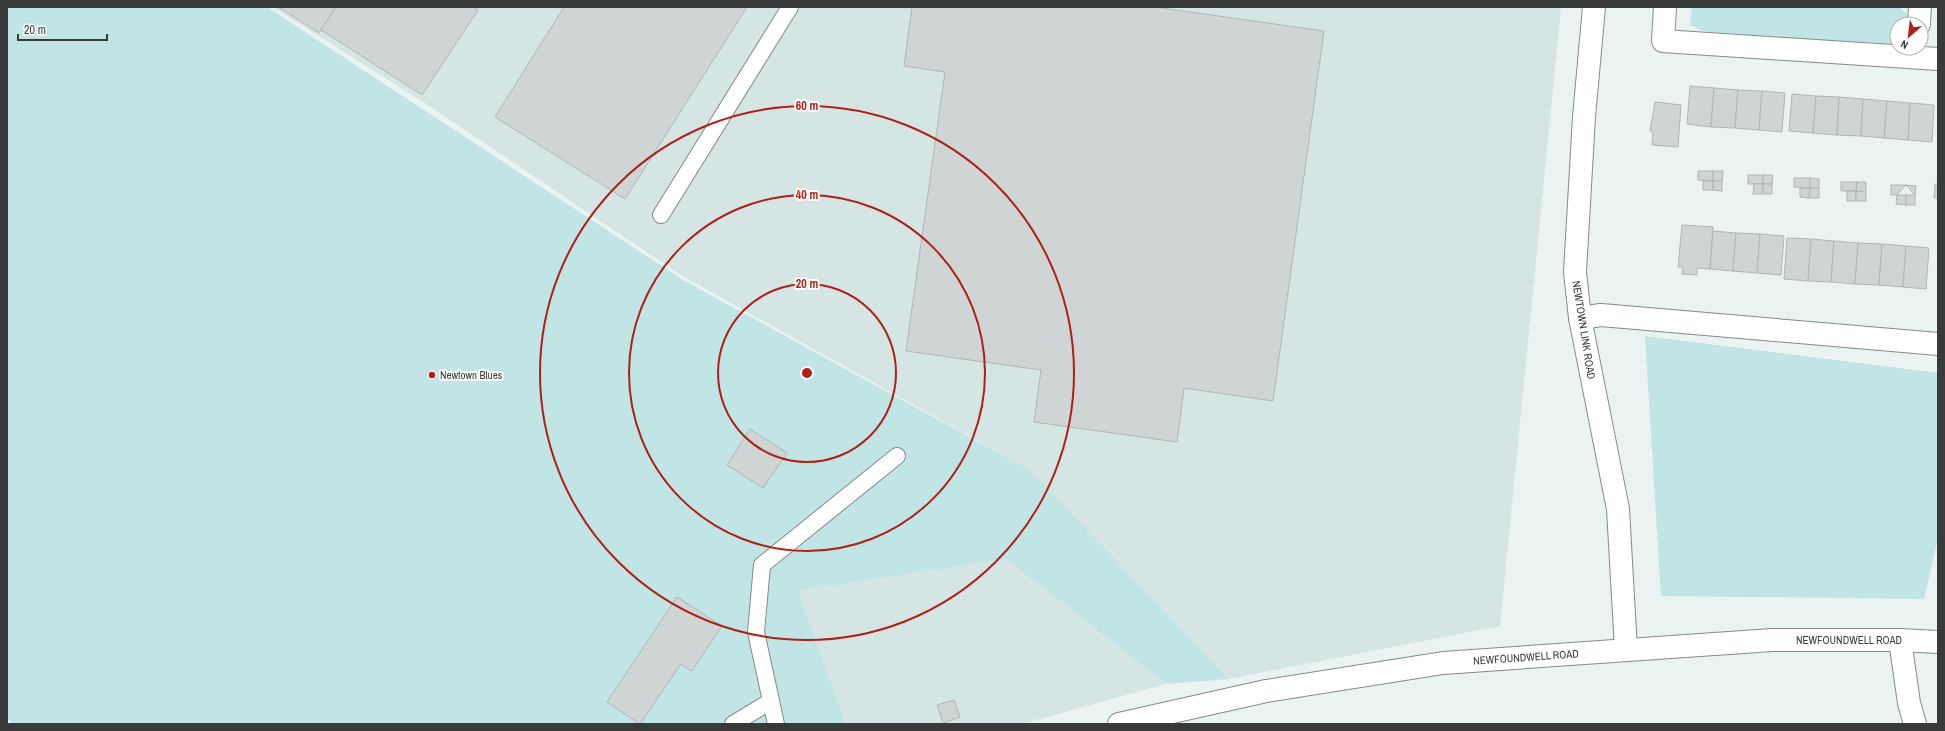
<svg xmlns="http://www.w3.org/2000/svg" width="1945" height="731" font-family="'Archivo Narrow',sans-serif">
<rect width="100%" height="100%" fill="#ebf2f2"/>
<g fill="#d5e5e4">
<path d="M273 7H1561L1500 626 1229 679 1030 470 681 275 423 102Z"/>
<path d="M1006 559 1166 684 1022 724H846L798 591Z"/>
</g>
<g fill="#c1e4e4">
<path d="M7 7H267L683 280 1030 470 1229 679 1166 684 1006 559 798 591 846 724H14L7 719Z"/>
<path d="M1692 7H1899L1908 15V24H1897V43L1895 45 1870 47 1703 31 1690 25Z"/>
<path d="M1645 336 1938 373V538L1924 599 1661 596Z"/>
</g>
<g fill="#cfd5d5" stroke="#b0b6b5">
<path d="M278 7H336L319 33Z"/>
<path d="M336 7H474L478 10 422 95 321 30Z"/>
<path d="M564 7H747L625 199 495 117Z"/>
<path d="M912 7H1155L1324 31 1273 401 1184 388 1177 442 1034 422 1041 370 906 351 945 72 904 66Z"/>
<path d="M1690 86 1714 88 1711 127 1687 124Z"/>
<path d="M1714 88 1738 90 1735 128 1711 127Z"/>
<path d="M1738 90 1762 91 1759 130 1735 128Z"/>
<path d="M1762 91 1785 93 1782 132 1759 130Z"/>
<path d="M1792 94 1816 96 1813 133 1789 131Z"/>
<path d="M1816 96 1839 97 1837 135 1813 133Z"/>
<path d="M1839 97 1863 99 1861 136 1837 135Z"/>
<path d="M1863 99 1887 101 1884 138 1861 136Z"/>
<path d="M1887 101 1910 103 1908 140 1884 138Z"/>
<path d="M1655 102 1681 105 1678 147 1652 145 1653 131H1650Z"/>
<path d="M1910 103 1934 105 1932 142 1908 140Z"/>
<path d="M1698 171H1713V181L1698 180Z"/>
<path d="M1713 171H1723L1722 181H1713Z"/>
<rect x="1748" y="175" width="15" height="9"/>
<path d="M1763 175H1773L1772 184H1763Z"/>
<path d="M1794 178H1810V188L1794 187Z"/>
<path d="M1810 178 1819 179V188H1810Z"/>
<rect x="1703" y="181" width="10" height="9"/>
<path d="M1713 181H1722V191L1713 190Z"/>
<path d="M1841 182H1857L1856 191H1841Z"/>
<path d="M1857 182H1866V192L1856 191Z"/>
<path d="M1754 184H1763V194H1753Z"/>
<rect x="1763" y="184" width="9" height="10"/>
<path d="M1935 184H1938V198H1934Z"/>
<path d="M1891 185H1906L1897 195H1891Z"/>
<path d="M1906 185 1916 186 1915 195Z"/>
<path d="M1800 188H1810L1809 198 1800 197Z"/>
<path d="M1810 188H1819V198H1809Z"/>
<rect x="1847" y="191" width="9" height="10"/>
<path d="M1856 191 1866 192V201H1856Z"/>
<path d="M1897 195H1906V205L1896 204Z"/>
<rect x="1906" y="195" width="9" height="10"/>
<path d="M1682 225 1713 227 1710 269 1697 268V275L1682 274 1683 267H1678Z"/>
<path d="M1713 231 1736 233 1733 271 1710 269Z"/>
<path d="M1736 233 1760 234 1757 273 1733 271Z"/>
<path d="M1760 234 1784 236 1781 275 1757 273Z"/>
<path d="M1787 238 1811 239 1808 281 1784 279Z"/>
<path d="M1811 239 1834 241 1831 282 1808 281Z"/>
<path d="M1834 241 1858 243 1855 284 1831 282Z"/>
<path d="M1858 243 1882 244 1879 285 1855 284Z"/>
<path d="M1882 244 1906 246 1903 287 1879 285Z"/>
<path d="M1906 246 1929 248 1926 289 1903 287Z"/>
<path d="M750 429 787 453 763 488 727 465Z"/>
<path d="M677 597 722 626 692 671 681 664 640 724 607 702Z"/>
<path d="M954 700 960 717 943 723 937 705Z"/>
</g>
<g fill="none" stroke-linecap="round" stroke-linejoin="round">
<defs>
<g id="lane">
<path d="M661 215 790 7"/>
<path d="M733 724 771 701"/>
<path d="M776 724 756 632 762 565 897 456"/>
</g>
<g id="street">
<path d="M1665 7 1663 41 1938 59"/>
<path d="M1919 24 1920 7"/>
<path d="M1580 318 1601 315 1938 344"/>
</g>
<g id="secondary">
<path d="M1594 7 1584 117 1575 272 1580 318 1618 509 1626 650"/>
<path d="M1900 640 1909 703 1915 724"/>
<path d="M1119 724 1266 691 1443 663 1772 640H1900L1938 642"/>
</g>
</defs>
<use href="#lane" stroke="#858a8a" stroke-width="18"/>
<use href="#street" stroke="#858a8a" stroke-width="24"/>
<use href="#secondary" stroke="#858a8a" stroke-width="24"/>
<use href="#lane" stroke="#fff" stroke-width="16"/>
<use href="#street" stroke="#fff" stroke-width="22"/>
<use href="#secondary" stroke="#fff" stroke-width="22"/>
</g>
<g fill="none" stroke="#b02016" stroke-width="2">
<circle cx="807" cy="373" r="89"/>
<circle cx="807" cy="373" r="178"/>
<circle cx="807" cy="373" r="267"/>
</g>
<circle fill="#b02016" stroke="#fff" stroke-width="1.5" cx="432" cy="375" r="4"/>
<g text-anchor="middle" dominant-baseline="central" stroke-width="4" stroke-linejoin="round" paint-order="stroke">
<g font-size="11" fill="#393b3b" stroke="#fff">
<text transform="translate(1584 330) rotate(81)">NEWTOWN LINK ROAD</text>
<text x="1849" y="640">NEWFOUNDWELL ROAD</text>
<text transform="translate(1526 657) rotate(-4)">NEWFOUNDWELL ROAD</text>
</g>
<g font-size="11" fill="#393b3b" stroke="#fff" text-anchor="start">
<text x="440" y="375">Newtown Blues</text>
</g>
</g>
<circle cx="807" cy="373" r="6" fill="#b02016" stroke="#fff" stroke-width="2"/>
<g font-size="12" text-anchor="middle" font-weight="bold" fill="#b02016" stroke="#fff" stroke-width="4" stroke-linejoin="round" paint-order="stroke">
<text x="807" y="110">60 m</text>
<text x="807" y="199">40 m</text>
<text x="807" y="288">20 m</text>
</g>
<rect width="1945" height="731" fill="none" stroke="#393b3b" stroke-width="16"/>
<g transform="translate(1909 36) rotate(208)"><circle r="19" fill="#ffffff" stroke="#b0b1b1"/>
<path d="M0-3L7 15L0 10L-7 15Z" fill="#b02016"/>
<text y="-6" font-size="11" font-weight="bold" text-anchor="middle" fill="#393b3b">N</text>
</g>
<path d="M18 34v6h89v-6" fill="none" stroke="#393b3b" stroke-width="2"/>
<text x="24" y="34" font-size="12" fill="#393b3b" stroke="#ffffff" stroke-width="3" paint-order="stroke">20 m</text>
</svg>
